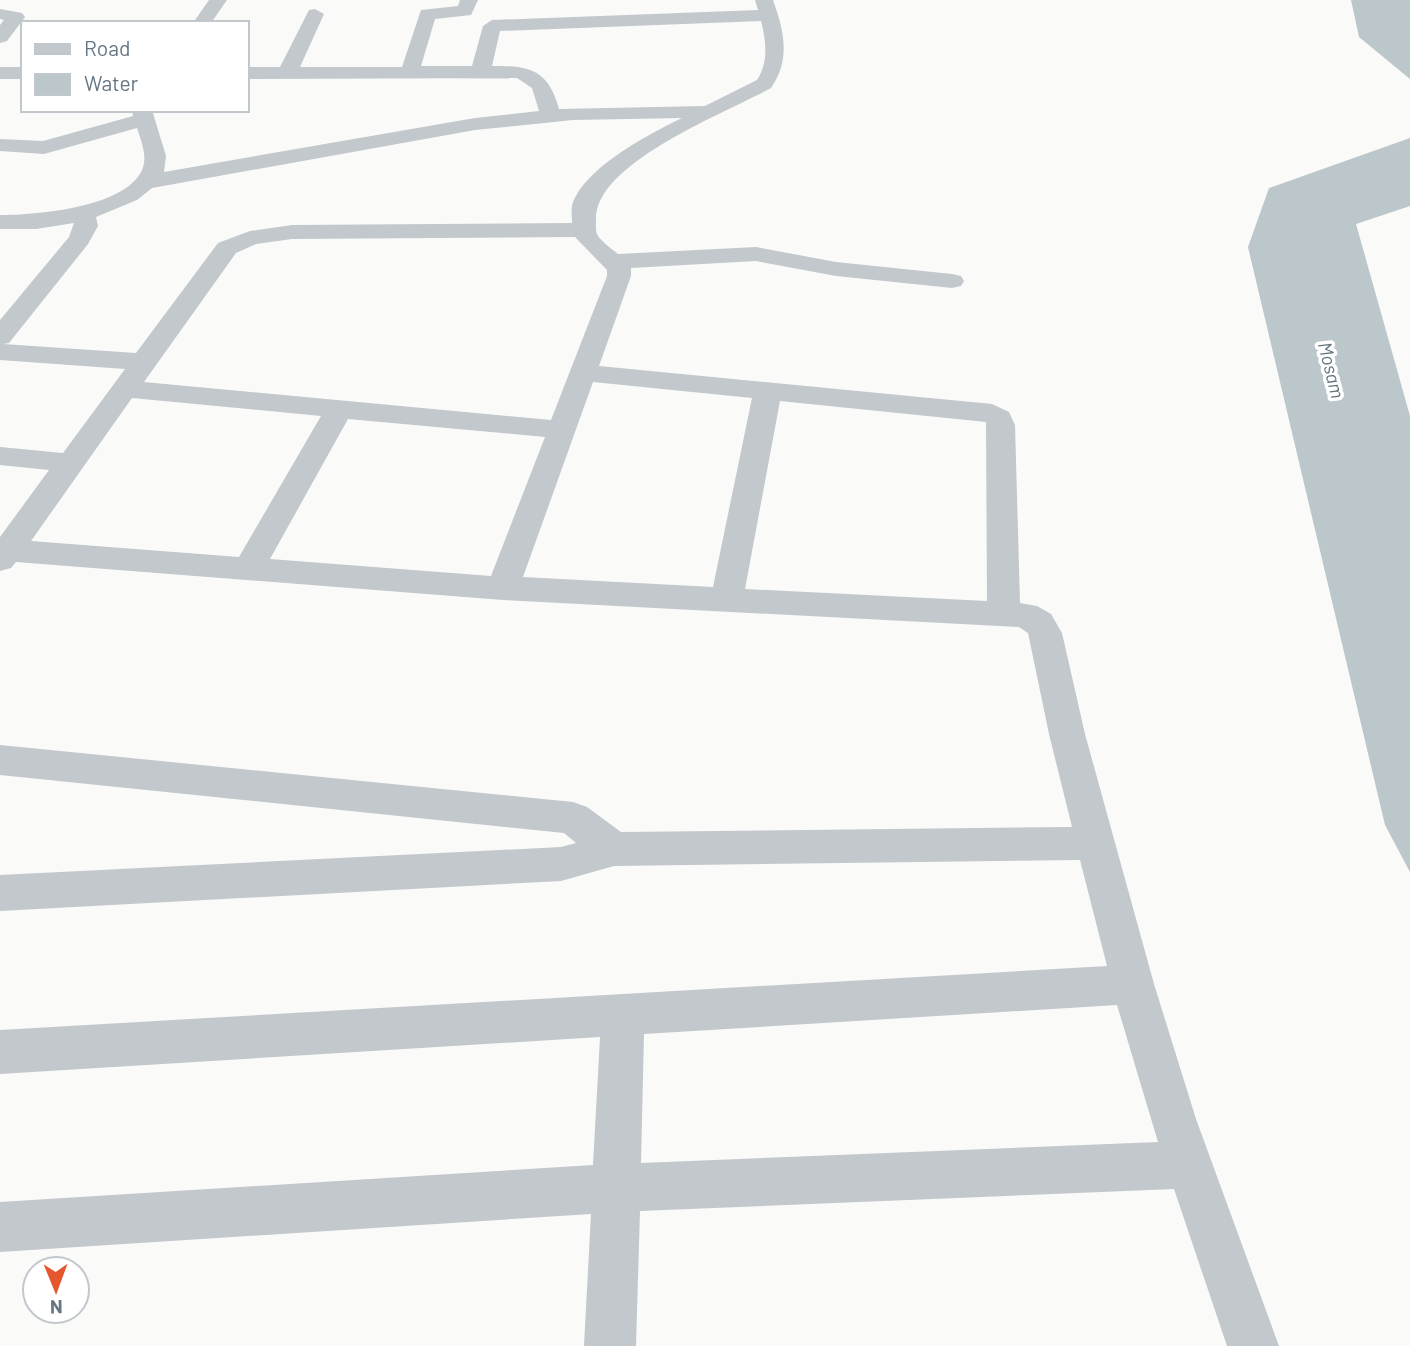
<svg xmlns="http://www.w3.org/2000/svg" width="1410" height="1346" font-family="Barlow,sans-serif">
<rect width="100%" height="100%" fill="#fafaf8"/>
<g fill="#bbc7cb">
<path d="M1351 0H1410V79L1359 37Z"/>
<path d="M1410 138V206L1356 224 1410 416V872L1385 825 1248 247 1269 188Z"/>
</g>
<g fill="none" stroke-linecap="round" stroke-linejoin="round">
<g fill="#c3c8cc" fill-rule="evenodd">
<path d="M209 0H227L211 23H193Z"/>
<path d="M460 0H478L471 15 435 19 421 66H472L483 26 492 20 758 10 755 0H773C784 31 791 59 771 88 726 113 594 163 596 220 596 226 595 231 598 236 603 243 612 249 618 254L756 247 836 262 952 274 961 276 964 281 961 286 952 288 836 276 756 261 631 268V276L599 366 992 404 1009 412 1015 425 1020 603 1037 606 1051 614 1062 633 1085 734 1154 984 1196 1119 1279 1346H1227L1174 1189 640 1211 636 1346H584L591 1214 0 1252V1202L593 1165 600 1037 0 1074V1030L1107 966 1080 860 614 866 561 881 0 911V875L561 847 576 843 564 833 0 775V745L573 802 587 807 621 832 1072 827 1049 734 1028 633 1019 627 503 600 16 562 11 568 0 571V537L49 470 0 465V447L63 453 125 369 0 360V320L69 237 74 223 36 229H0V215C35 215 125 208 142 170 148 157 141 141 137 128L44 154 0 151V139L43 141 133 116 132 110H152L166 156 164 172 475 118 539 111 532 88 517 78 247 79V67H280L309 10 315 9 324 14 300 67H402L421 10 458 6ZM761 21C766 41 769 62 757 80L705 106 559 109C548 69 530 66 492 66L500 31ZM682 118C649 134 582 169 572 206 571 211 572 218 572 223L292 225 250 231 218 243 136 353 3 344 9 343 88 244 98 226 96 217 137 200 152 188 475 130 573 120ZM575 237 607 270V276L551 420 144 382 236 253 256 244 292 239ZM593 382 752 398 713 587 523 577ZM132 398 321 416 239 557 31 541ZM780 401 986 422 987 601 745 589ZM348 419 545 437 491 576 270 559ZM1117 1005 1158 1142 641 1163 644 1034Z"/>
<path d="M0 9 22 13 25 17 7 41 0 43V25L4 20 0 19Z"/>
<rect x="0" y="67" width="23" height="12"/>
</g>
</g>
<g text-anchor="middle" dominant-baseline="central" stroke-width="7" stroke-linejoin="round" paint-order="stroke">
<g font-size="19" font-style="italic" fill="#60757c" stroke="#fff">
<text transform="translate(1332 370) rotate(76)">Mosam</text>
</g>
</g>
<rect x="21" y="21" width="228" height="91" fill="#ffffff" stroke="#c1c8cd" stroke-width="2"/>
<rect x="35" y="44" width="35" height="10" fill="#c3c8cc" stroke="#c1c8cd" stroke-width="2"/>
<text x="84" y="56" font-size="21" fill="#657683">Road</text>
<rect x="35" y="74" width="35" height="21" fill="#bbc7cb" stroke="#c1c8cd" stroke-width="2"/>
<text x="84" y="91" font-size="21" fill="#657683">Water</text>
<g transform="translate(56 1290) rotate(179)"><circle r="33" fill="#ffffff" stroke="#c1c8cd" stroke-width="2"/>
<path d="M0-5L12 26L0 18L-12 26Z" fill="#e4572e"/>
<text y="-10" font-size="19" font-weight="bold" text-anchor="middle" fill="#657683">N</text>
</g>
</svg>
